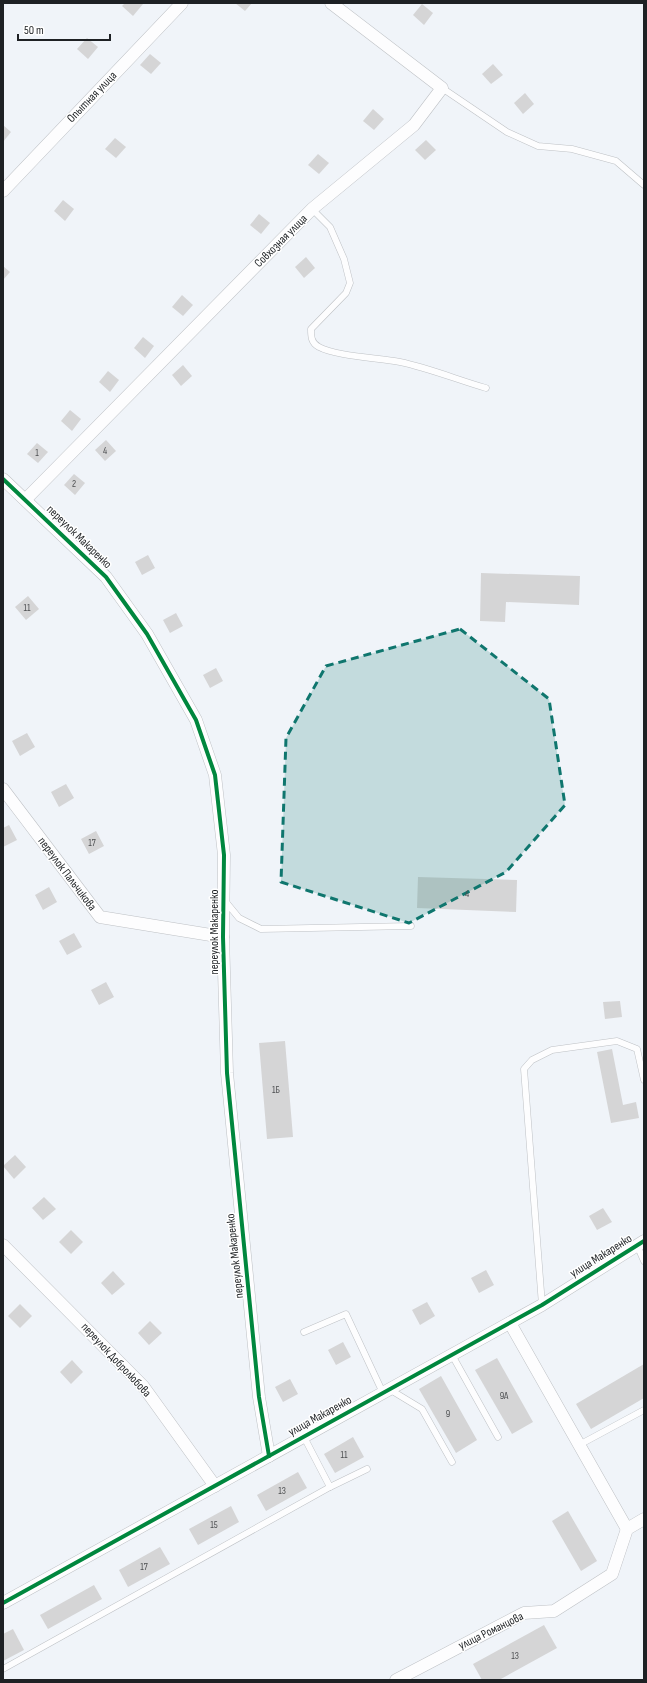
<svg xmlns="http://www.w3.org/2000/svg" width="647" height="1683" font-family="'Sofia Sans Condensed',sans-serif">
<rect width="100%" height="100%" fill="#f0f4f9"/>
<g fill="#d5d5d6">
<path d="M125 3H141L143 4 133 16 122 6Z"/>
<path d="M235 3H252L245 11Z"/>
<path d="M422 4 433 13 424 25 413 15Z"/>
<path d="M87 38 98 47 88 59 77 49Z"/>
<path d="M150 54 161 63 151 74 140 65Z"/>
<path d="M493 64 503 75 491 84 482 74Z"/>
<path d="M525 93 534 104 523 114 514 103Z"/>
<path d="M373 109 384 119 374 130 363 121Z"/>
<path d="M3 125 11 132 3 142Z"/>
<path d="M115 138 126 147 116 158 105 149Z"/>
<path d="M426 140 436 150 425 160 415 150Z"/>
<path d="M318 154 329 163 319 174 308 165Z"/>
<path d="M63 200 74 209 65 221 54 211Z"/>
<path d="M259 214 270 223 261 234 250 225Z"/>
<path d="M306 257 315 268 304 278 295 267Z"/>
<path d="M3 266 10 272 3 280Z"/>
<path d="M182 295 193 305 183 316 172 307Z"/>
<path d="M143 337 154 346 145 358 134 348Z"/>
<path d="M183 365 192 376 181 386 172 375Z"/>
<path d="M108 371 119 380 110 392 99 382Z"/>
<path d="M70 410 81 419 72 431 61 421Z"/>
<path d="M106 440 116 451 105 461 95 450Z"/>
<path d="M37 443 48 452 38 463 27 454Z"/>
<path d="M74 474 85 483 75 495 64 485Z"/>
<path d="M148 555 155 568 142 575 135 562Z"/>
<path d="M481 573 580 576 579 605 506 602 505 622 480 621Z"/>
<path d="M28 596 39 609 26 620 15 607Z"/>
<path d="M176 613 183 626 170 633 163 620Z"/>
<path d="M216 668 223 681 210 688 203 675Z"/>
<path d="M27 733 35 747 20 756 12 741Z"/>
<path d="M66 784 74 798 59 807 51 792Z"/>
<path d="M9 825 17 840 3 847V828Z"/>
<path d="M96 831 104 846 89 854 81 839Z"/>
<path d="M418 877 517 880 516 912 417 908Z"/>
<path d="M49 887 57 902 43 910 35 895Z"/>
<path d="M74 933 82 947 67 955 59 941Z"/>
<path d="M106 982 114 997 99 1005 91 990Z"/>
<path d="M620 1001 622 1017 605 1019 603 1002Z"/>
<path d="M285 1041 293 1137 267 1139 259 1043Z"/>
<path d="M612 1049 623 1105 636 1102 639 1118 611 1123 597 1052Z"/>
<path d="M15 1155 26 1167 14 1179 3 1166Z"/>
<path d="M44 1197 56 1209 43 1220 32 1208Z"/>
<path d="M603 1208 612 1222 597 1230 589 1216Z"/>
<path d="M71 1230 83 1242 71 1254 59 1242Z"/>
<path d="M486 1270 494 1285 479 1293 471 1278Z"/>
<path d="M113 1271 125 1284 112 1295 101 1283Z"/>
<path d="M427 1302 435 1316 420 1325 412 1310Z"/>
<path d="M20 1304 32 1316 20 1328 8 1316Z"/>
<path d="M150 1321 162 1333 149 1345 138 1333Z"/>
<path d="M343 1342 351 1357 336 1365 328 1350Z"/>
<path d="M497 1358 533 1422 512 1434 475 1370Z"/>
<path d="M72 1360 83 1372 71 1384 60 1372Z"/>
<path d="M644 1364V1398L591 1429 576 1404Z"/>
<path d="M441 1376 477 1440 456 1453 419 1389Z"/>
<path d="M290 1379 298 1394 283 1402 275 1387Z"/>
<path d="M353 1437 364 1457 335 1473 324 1454Z"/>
<path d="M298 1472 307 1488 266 1511 257 1495Z"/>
<path d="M231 1506 239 1522 198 1545 189 1529Z"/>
<path d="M568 1511 597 1561 581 1571 552 1521Z"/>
<path d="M160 1547 170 1564 128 1587 119 1570Z"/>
<path d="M94 1585 102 1599 48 1629 40 1615Z"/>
<path d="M544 1625 557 1648 499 1680H482L473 1664Z"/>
<path d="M13 1629 24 1650 3 1661V1634Z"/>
</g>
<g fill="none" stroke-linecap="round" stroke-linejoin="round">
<defs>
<g id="lane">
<path d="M442 88 507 132 538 146 572 149 616 161 644 185"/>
<path d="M312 209 330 227 344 259 350 283 346 293 311 329C311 336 311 343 319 347 335 356 380 358 400 362 429 368 458 380 486 388"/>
<path d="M225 901 239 918 261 929 411 926"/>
<path d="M637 1245 644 1261"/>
<path d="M542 1305 524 1069 532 1060 552 1050 617 1041 637 1049 644 1080"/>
<path d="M304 1332 346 1314 383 1393"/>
<path d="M452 1355 498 1437"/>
<path d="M389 1389 422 1409 452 1462"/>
<path d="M304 1437 330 1487 367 1469"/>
<path d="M579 1445 644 1410"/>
<path d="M3 1669 330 1487"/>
</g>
<g id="street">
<path d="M3 191 182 3"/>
<path d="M3 479 106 577 147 634 196 720 215 775 224 855 223 937 227 1073 259 1397 269 1456"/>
<path d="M26 499 312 209 414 125 442 88 331 3"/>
<path d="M3 789 100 917 223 937"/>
<path d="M3 1245 143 1386 215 1486"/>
<path d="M510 1323 627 1529"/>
<path d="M3 1603 542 1305 644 1241"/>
<path d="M396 1680 524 1613 554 1611 612 1574 627 1529 644 1519"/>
</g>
</defs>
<use href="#lane" stroke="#bec1c5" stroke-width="7"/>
<use href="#street" stroke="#bec1c5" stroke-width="13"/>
<use href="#lane" stroke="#fdfdfe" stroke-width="6"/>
<use href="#street" stroke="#fdfdfe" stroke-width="12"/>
<defs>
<g id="cycleway">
<path d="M3 479 106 577 147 634 196 720 215 775 224 855 223 937 227 1073 259 1397 269 1456"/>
<path d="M3 1603 542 1305 644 1241"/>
</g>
</defs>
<use href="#cycleway" stroke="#fff" stroke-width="6"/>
<use href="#cycleway" stroke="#00873e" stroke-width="4"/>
</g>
<path fill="#0f766e" fill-opacity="0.2" stroke="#0f766e" stroke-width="3" stroke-dasharray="8 5" stroke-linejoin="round" d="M460 629 549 699 565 805 506 872 409 923 281 882 286 738 326 666Z"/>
<g text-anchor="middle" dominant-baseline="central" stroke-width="3" stroke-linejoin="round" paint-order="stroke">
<g font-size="10" fill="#4c4e50">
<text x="105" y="451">4</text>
<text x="37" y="453">1</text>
<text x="74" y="484">2</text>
<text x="27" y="608">11</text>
<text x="92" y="843">17</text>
<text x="467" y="894">4</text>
<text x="276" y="1090">1Б</text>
<text x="504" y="1396">9А</text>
<text x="448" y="1414">9</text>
<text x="344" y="1455">11</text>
<text x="282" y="1491">13</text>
<text x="214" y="1525">15</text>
<text x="144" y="1567">17</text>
<text x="515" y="1656">13</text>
</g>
<g font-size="12" fill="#1e2124" stroke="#fff">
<text transform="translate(92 97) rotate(-46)">Опытная улица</text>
<text transform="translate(281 241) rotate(-45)">Совхозная улица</text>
<text transform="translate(79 537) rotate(44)">переулок Макаренко</text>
<text transform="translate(67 874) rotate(53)">переулок Пальчикова</text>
<text transform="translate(214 932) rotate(-90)">переулок Макаренко</text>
<text transform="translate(235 1256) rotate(-96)">переулок Макаренко</text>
<text transform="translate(601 1256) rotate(-32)">улица Макаренко</text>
<text transform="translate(116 1360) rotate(47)">переулок Добролюбова</text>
<text transform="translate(320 1416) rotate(-29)">улица Макаренко</text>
<text transform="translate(491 1631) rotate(-26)">улица Романцова</text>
</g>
</g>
<rect width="647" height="1683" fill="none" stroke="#1e2124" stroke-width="8"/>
<path d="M18 34v6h92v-6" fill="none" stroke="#1e2124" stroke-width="2"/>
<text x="24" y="34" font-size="12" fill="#1e2124" stroke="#ffffff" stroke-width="3" paint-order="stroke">50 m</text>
</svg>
